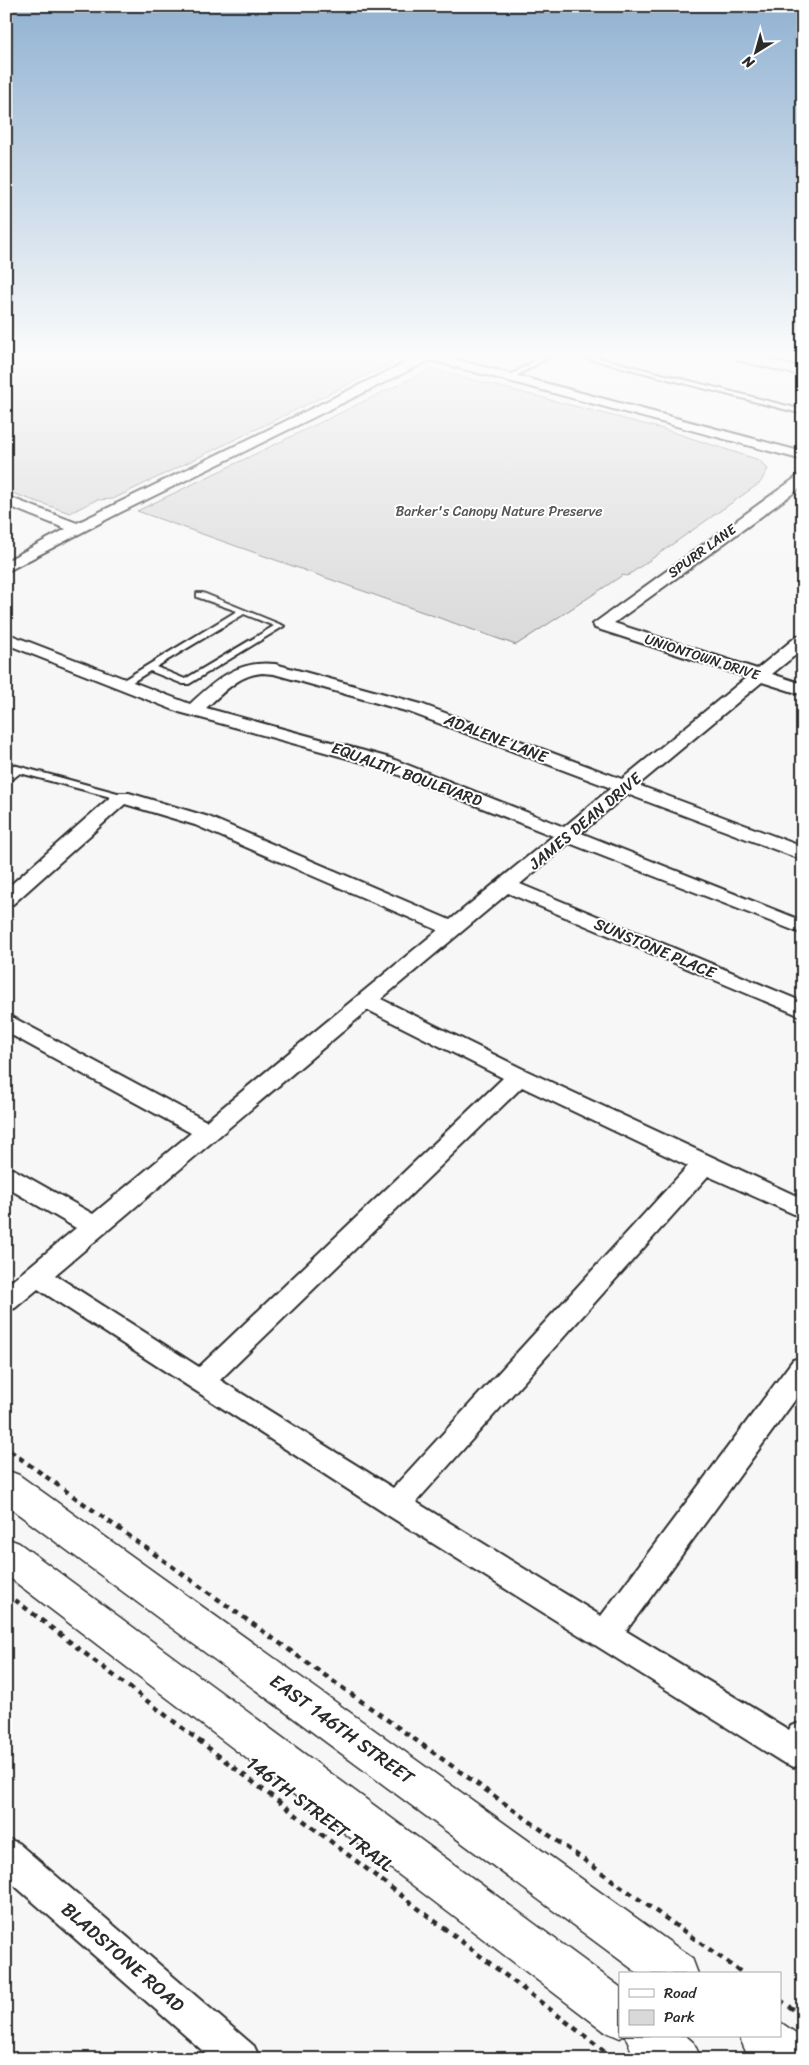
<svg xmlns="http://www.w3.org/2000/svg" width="809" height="2065" font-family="Sriracha,sans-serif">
<rect width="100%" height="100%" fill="#f7f7f7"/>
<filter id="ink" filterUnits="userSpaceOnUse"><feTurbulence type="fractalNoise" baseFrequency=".02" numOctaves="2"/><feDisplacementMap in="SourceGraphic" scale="10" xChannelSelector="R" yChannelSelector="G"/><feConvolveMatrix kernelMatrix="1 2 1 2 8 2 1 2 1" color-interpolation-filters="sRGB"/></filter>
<g filter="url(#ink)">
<g fill="#d9d9d9" stroke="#828282">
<path d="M6 357H375L394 362 113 499 96 500 70 513 6 491Z"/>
<path d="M431 369 663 429 759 460 768 469 760 483 627 576 623 575 516 645 137 511Z"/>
</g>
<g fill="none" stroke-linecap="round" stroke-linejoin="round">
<defs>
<g id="service">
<path d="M541 357H549L511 379 506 378Z"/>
<path d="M583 357H595L803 410V414Z"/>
<path d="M197 593H203L284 626 189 684H183L150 671 126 686H120V682L237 611 197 597ZM244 614 274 626 185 679 156 667Z"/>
<path d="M6 763 125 795 127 797 122 800 20 773 6 784V776L12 770 6 769Z"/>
</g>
<g id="minor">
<path d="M417 357H447L803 452V460L430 360 119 513 6 572V561L66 529 6 505V496L77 523Z"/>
<path d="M736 357H758L803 368V376L738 360Z"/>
<path d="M803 475V486L614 623 757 669 797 636 803 635V649L772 674 803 684V695L762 682 638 785 803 847V860L627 794 581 833 803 921V934L569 843 520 884 803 1002V1017L508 893 381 999 527 1071 803 1199V1218L708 1176 416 1502 601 1616 793 1360 803 1357V1389L626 1631 789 1730 791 1726 803 1722V1763L794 1767 782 1762 386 1514 38 1289 15 1308 6 1311V1286L76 1228 6 1187V1167L15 1170 93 1214 191 1133 6 1032V1016L14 1018 206 1121 438 930 195 825 125 804 13 904 6 906V889L115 793H129L209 817 450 920 553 836 376 766 179 712 6 644V633L190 704C216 680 237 660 275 664L421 704 622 779 747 677 595 628 593 624 798 476ZM262 673 274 674 409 712 611 788 564 827 390 758 206 708C223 693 238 675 262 673ZM368 1010 503 1078 199 1367 55 1275ZM522 1087 688 1166 393 1488 220 1380Z"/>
<path d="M6 1838 18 1843 254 2046 260 2059H212L6 1878Z"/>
</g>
<g id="primary">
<path d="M6 1470 19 1475 692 1958 698 1974H639L6 1505Z"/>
<path d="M6 1538 19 1543 620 1987V2036H623L620 2038 604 2031 6 1575Z"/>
<path d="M780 2022 803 2038V2059H755L746 2052 739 2036H780Z"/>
<path d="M625 2036H686L694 2043 701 2059H641L632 2052Z"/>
</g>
</defs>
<use href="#service" stroke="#2b2b2b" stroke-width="4"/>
<use href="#minor" stroke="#2b2b2b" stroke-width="4"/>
<use href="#primary" stroke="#2b2b2b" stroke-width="3"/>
<path stroke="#2b2b2b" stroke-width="2" stroke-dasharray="2.5 2.5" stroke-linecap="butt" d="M716 357 725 359"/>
<path stroke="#2b2b2b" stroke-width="4" stroke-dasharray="4.5 4.5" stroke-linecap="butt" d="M6 1448 12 1452"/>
<g stroke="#2b2b2b" stroke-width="4.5" stroke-dasharray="5.5 5.5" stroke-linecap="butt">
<path d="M10 1451 744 1974"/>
<path d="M6 1593 615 2059"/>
<path d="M780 2000 803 2016"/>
</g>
<use href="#service" fill="#fff" fill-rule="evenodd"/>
<use href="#minor" fill="#fff" fill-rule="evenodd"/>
<use href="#primary" fill="#fff" fill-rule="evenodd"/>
</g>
</g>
<linearGradient id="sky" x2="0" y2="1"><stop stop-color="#91b2d2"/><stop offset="0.55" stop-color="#fbfbfb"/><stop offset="1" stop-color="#fbfbfb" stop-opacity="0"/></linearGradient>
<rect width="809" height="646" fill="url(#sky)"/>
<g text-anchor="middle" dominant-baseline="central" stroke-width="4" stroke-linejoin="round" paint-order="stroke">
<g font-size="14" fill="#565656" stroke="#fff">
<text x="499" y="511">Barker's Canopy Nature Preserve</text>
</g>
<g font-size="14" fill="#2b2b2b" stroke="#fff">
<text transform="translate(702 551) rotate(-36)">SPURR LANE</text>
<text transform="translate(702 657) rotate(18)">UNIONTOWN DRIVE</text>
</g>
<g font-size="16" fill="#2b2b2b" stroke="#fff">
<text transform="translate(496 738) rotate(21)">ADALENE LANE</text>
<text transform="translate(407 774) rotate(20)">EQUALITY BOULEVARD</text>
<text transform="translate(585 821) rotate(-40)">JAMES DEAN DRIVE</text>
<text transform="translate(655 948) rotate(23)">SUNSTONE PLACE</text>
</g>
<g font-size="19" fill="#2b2b2b" stroke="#fff">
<text transform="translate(342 1729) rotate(36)">EAST 146TH STREET</text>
<text transform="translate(320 1814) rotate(37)">146TH STREET TRAIL</text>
<text transform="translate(123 1957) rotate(41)">BLADSTONE ROAD</text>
</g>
</g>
<rect width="809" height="2065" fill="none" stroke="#fff" stroke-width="25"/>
<rect x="12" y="12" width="784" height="2040" fill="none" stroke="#2b2b2b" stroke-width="2" filter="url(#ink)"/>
<rect x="619" y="1972" width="162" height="65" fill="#ffffff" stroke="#aaaaaa"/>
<rect x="629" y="1989" width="25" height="8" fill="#ffffff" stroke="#aaaaaa"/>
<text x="664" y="1998" font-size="15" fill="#2b2b2b">Road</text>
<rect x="629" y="2010" width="25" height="15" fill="#d9d9d9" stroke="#aaaaaa"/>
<text x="664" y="2022" font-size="15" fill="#2b2b2b">Park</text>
<g transform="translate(756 52) rotate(217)" stroke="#ffffff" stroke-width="4" paint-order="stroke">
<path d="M0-4L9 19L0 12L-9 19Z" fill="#2b2b2b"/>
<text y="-8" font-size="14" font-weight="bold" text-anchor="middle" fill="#2b2b2b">N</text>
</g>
</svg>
